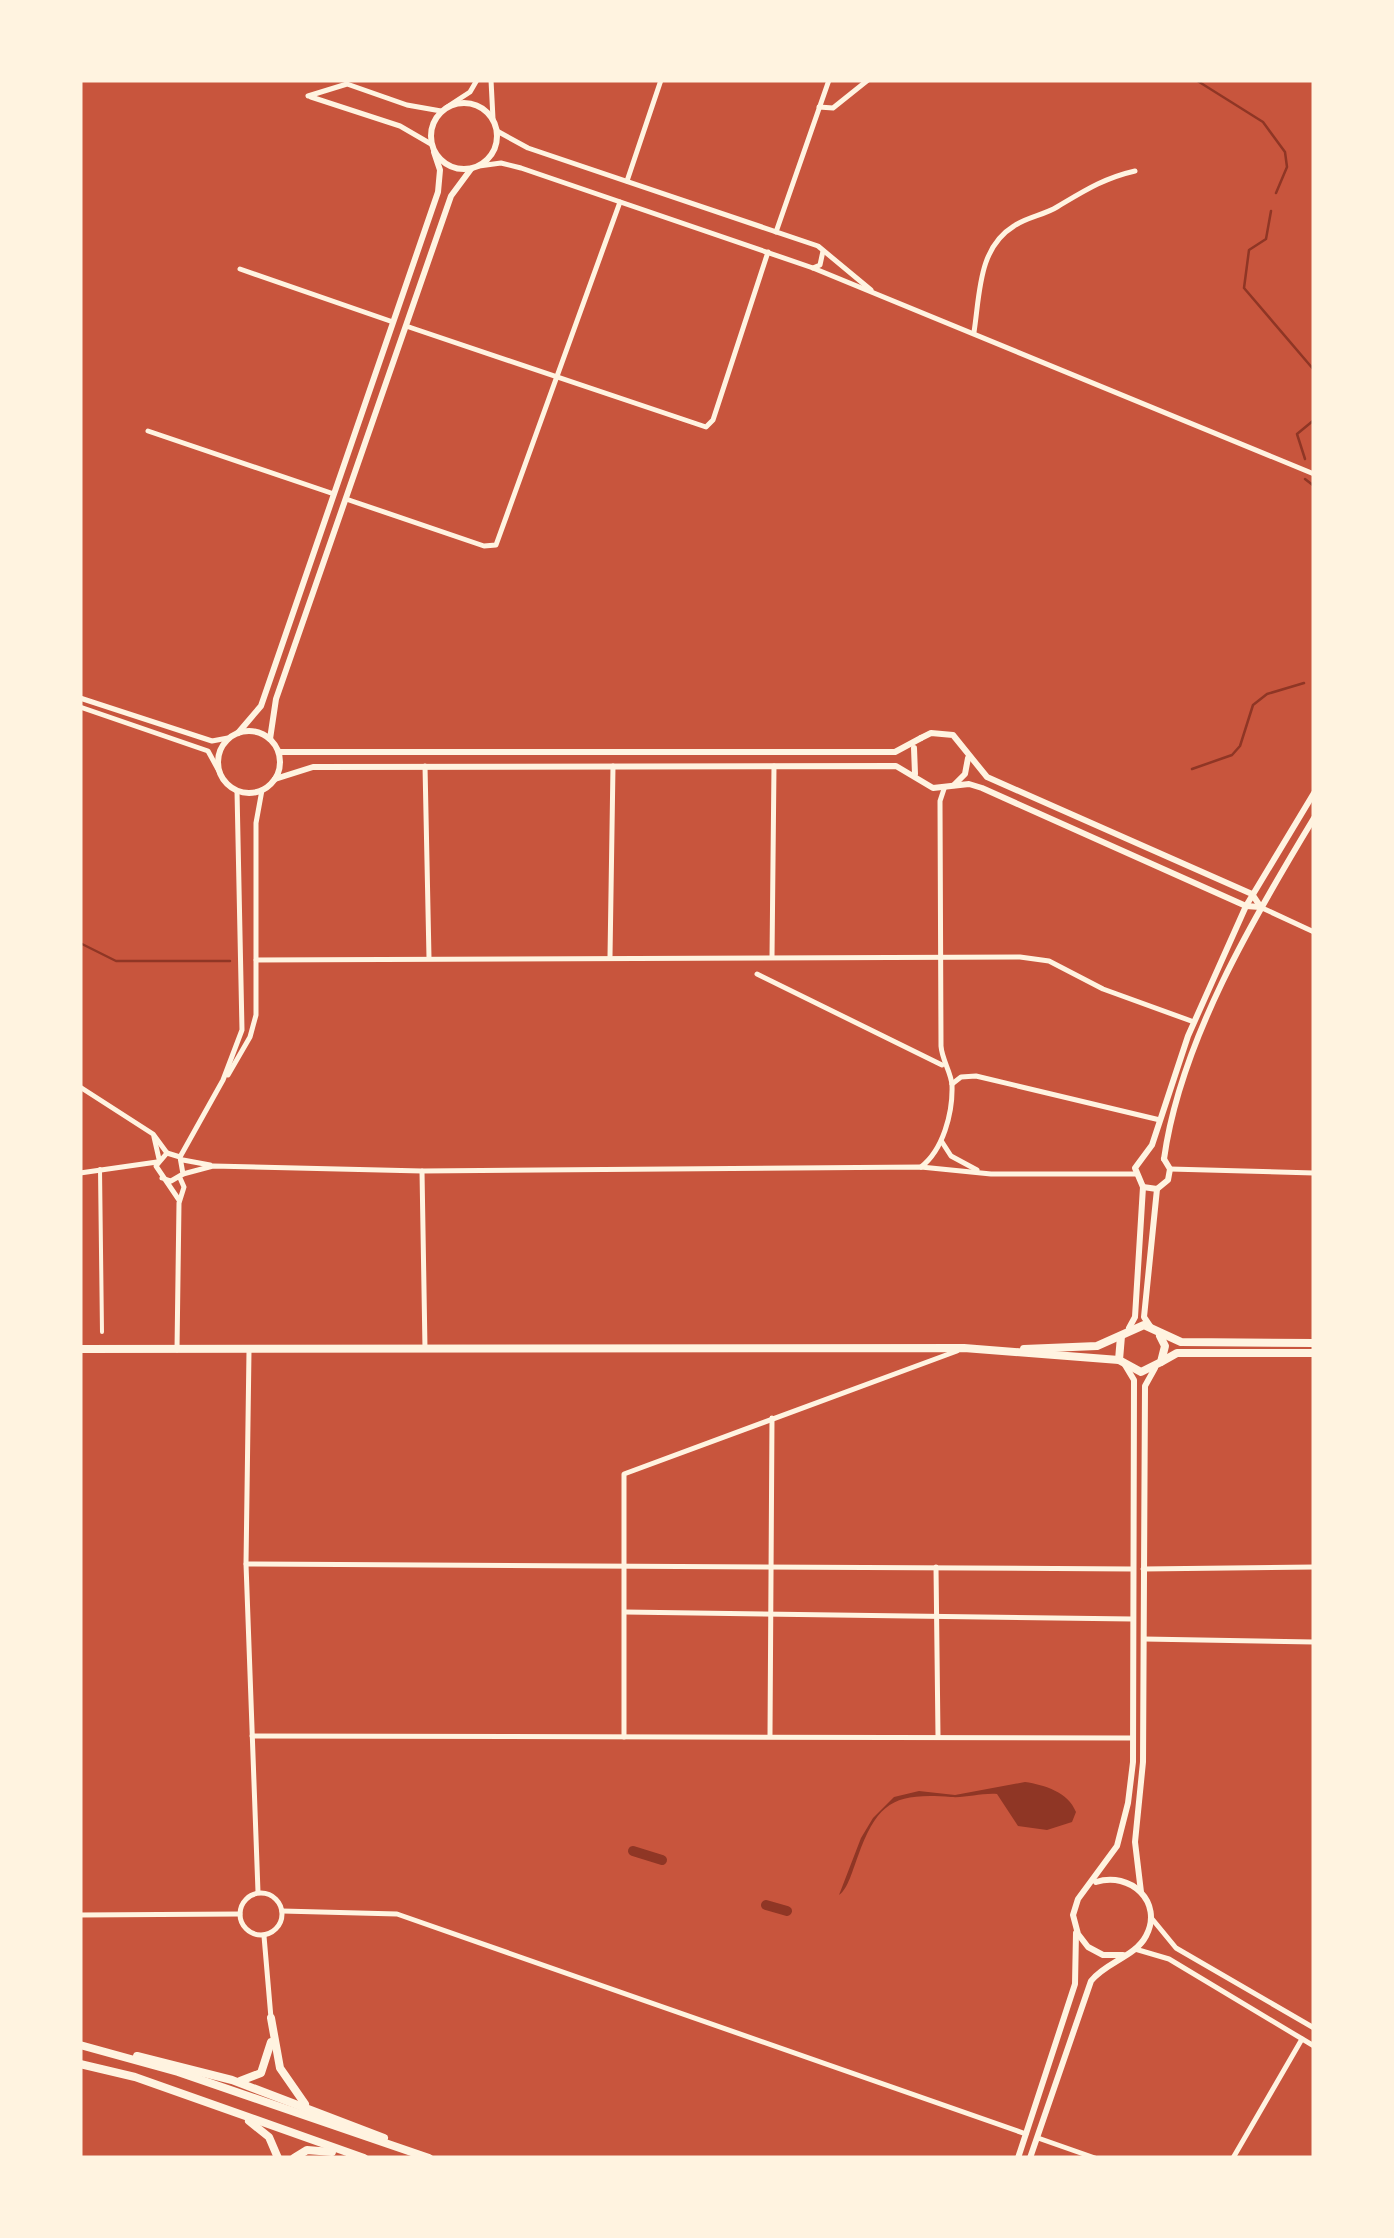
<svg xmlns="http://www.w3.org/2000/svg" width="1394" height="2238" font-family="Ubuntu,sans-serif">
<rect width="100%" height="100%" fill="#c8553d"/>
<path fill="#8f3625" d="M1025 1782C1045 1785 1068 1792 1076 1812L1072 1822 1047 1830 1018 1826 997 1794C981 1793 966 1798 951 1797 895 1793 878 1801 858 1856 853 1869 848 1889 839 1895L861 1838 873 1818 894 1797 919 1791 955 1795Z"/>
<g fill="none" stroke-linecap="round" stroke-linejoin="round">
<g stroke="#8f3625" stroke-width="2.5">
<path d="M1196 80 1263 122 1285 152 1287 167 1276 193"/>
<path d="M1271 211 1266 239 1249 250 1244 288 1314 370"/>
<path d="M1305 459 1297 434 1314 420"/>
<path d="M1305 479 1314 486"/>
<path d="M1192 769 1232 755 1240 746 1253 705 1267 694 1304 683"/>
<path d="M80 943 116 961H230"/>
</g>
<g stroke="#8f3625" stroke-width="10">
<path d="M633 1851 662 1860"/>
<path d="M766 1905 787 1911"/>
</g>
<path stroke="#fff3e0" stroke-width="4" d="M100 1169 102 1332"/>
<g stroke="#fff3e0" stroke-width="5">
<path d="M491 80 493 119"/>
<path d="M308 96 347 84 407 105 441 111"/>
<path d="M311 97 400 126 431 144"/>
<path d="M447 107 470 92 477 80"/>
<path d="M819 107 833 108 868 80"/>
<path d="M497 131 528 148 818 246 871 290"/>
<path d="M479 166 501 163 521 168 813 268 1314 474"/>
<path d="M627 181 661 80"/>
<path d="M776 232 829 80"/>
<path d="M813 268 820 265 823 251"/>
<path d="M240 269 393 322"/>
<path d="M406 326 706 427 713 420 768 252"/>
<path d="M974 332C980 294 978 248 1014 226 1027 217 1044 215 1057 207 1084 191 1104 178 1135 171"/>
<path d="M148 431 334 494"/>
<path d="M346 499 484 546 496 545 620 202"/>
<path d="M80 698 212 741 228 738"/>
<path d="M80 707 208 751 220 773"/>
<path d="M425 766 429 958"/>
<path d="M1260 907 1314 932"/>
<path d="M610 956 613 766"/>
<path d="M772 957 774 766"/>
<path d="M256 960 1020 957 1049 961 1103 989 1194 1022"/>
<path d="M757 974 942 1065"/>
<path d="M228 1075 250 1037 256 1015V823L262 790"/>
<path d="M952 1084 961 1077 976 1076 1160 1120"/>
<path d="M80 1087 153 1134 167 1153"/>
<path d="M154 1137 159 1159"/>
<path d="M942 1142 951 1156 977 1170"/>
<path d="M180 1157 223 1080 242 1030 237 791"/>
<path d="M183 1160 210 1165"/>
<path d="M921 1167C943 1150 953 1113 952 1085 951 1072 942 1060 941 1046L940 801 944 789"/>
<path d="M1170 1169 1314 1173"/>
<path d="M422 1171 425 1348"/>
<path d="M80 1173 157 1162"/>
<path d="M183 1174 213 1166 422 1171 921 1167 991 1174H1135"/>
<path d="M162 1178 171 1181 183 1174 180 1157 167 1153 156 1166 179 1200"/>
<path d="M177 1350 179 1203 184 1187 180 1178"/>
<path d="M249 1351 246 1564 258 1892"/>
<path d="M246 1564 1132 1569"/>
<path d="M936 1567 938 1736"/>
<path d="M1143 1569 1314 1567"/>
<path d="M625 1612 1132 1619"/>
<path d="M1144 1639 1314 1642"/>
<path d="M770 1735 772 1418"/>
<path d="M252 1736 1133 1738"/>
<path d="M624 1737V1474L957 1351"/>
<circle cx="261" cy="1914" r="21"/>
<path d="M282 1911 397 1914 1026 2134"/>
<path d="M80 1915 240 1914"/>
<path d="M1153 1920 1176 1948 1314 2028"/>
<path d="M264 1936 271 2018"/>
<path d="M1135 1949 1169 1959 1314 2046"/>
<path d="M1038 2138 1095 2158"/>
<path d="M1233 2158 1302 2039"/>
</g>
<g stroke="#fff3e0" stroke-width="6">
<circle cx="464" cy="136" r="33"/>
<circle cx="249" cy="762" r="31"/>
<path d="M238 733 261 706 438 192 440 170 434 152"/>
<path d="M921 738 931 733 953 735 987 777 1252 894 1260 906"/>
<path d="M270 739 276 699 451 196 471 169"/>
<path d="M914 748 915 774"/>
<path d="M279 752H895L921 738"/>
<path d="M275 779 313 767 896 766 933 788 969 784 982 788 1246 906 1260 907"/>
<path d="M954 785 965 774 968 758"/>
<path d="M1164 1159 1170 1169 1168 1180 1157 1189 1143 1187 1135 1168 1152 1145 1188 1036 1246 906 1314 793"/>
<path d="M1164 1159C1180 1042 1254 917 1314 818"/>
<path d="M1150 1326 1144 1317 1157 1189"/>
<path d="M1129 1328 1135 1317 1143 1187"/>
<path d="M1141 1892 1135 1842 1143 1762 1145 1386 1155 1368"/>
<path d="M1123 1955H1103L1088 1947 1078 1934 1073 1915 1078 1899 1117 1846 1128 1803 1133 1762 1134 1380 1125 1365"/>
<path d="M1018 2158 1075 1984 1076 1933"/>
<path d="M1030 2158 1091 1981C1106 1962 1135 1957 1146 1936 1164 1902 1130 1871 1096 1882"/>
</g>
<g stroke="#fff3e0" stroke-width="8">
<path d="M1121 1336 1119 1360 1141 1372 1161 1362 1165 1346 1160 1336"/>
<path d="M80 1349 964 1348 1119 1360"/>
<path d="M1024 1349 1097 1346 1144 1325 1181 1342 1314 1343"/>
<path d="M1161 1362 1177 1353H1314"/>
</g>
<g stroke="#fff3e0" stroke-width="8">
<path d="M271 2018 280 2068 305 2104"/>
<path d="M80 2045 178 2072 429 2158"/>
<path d="M137 2056 232 2080 384 2138"/>
<path d="M80 2064 135 2077 364 2158"/>
<path d="M240 2081 261 2073 271 2042"/>
<path d="M249 2121 269 2137 278 2158"/>
<path d="M294 2158 307 2150 332 2152"/>
</g>
</g>
<rect width="1394" height="2238" fill="none" stroke="#fff3e0" stroke-width="165"/>
</svg>
